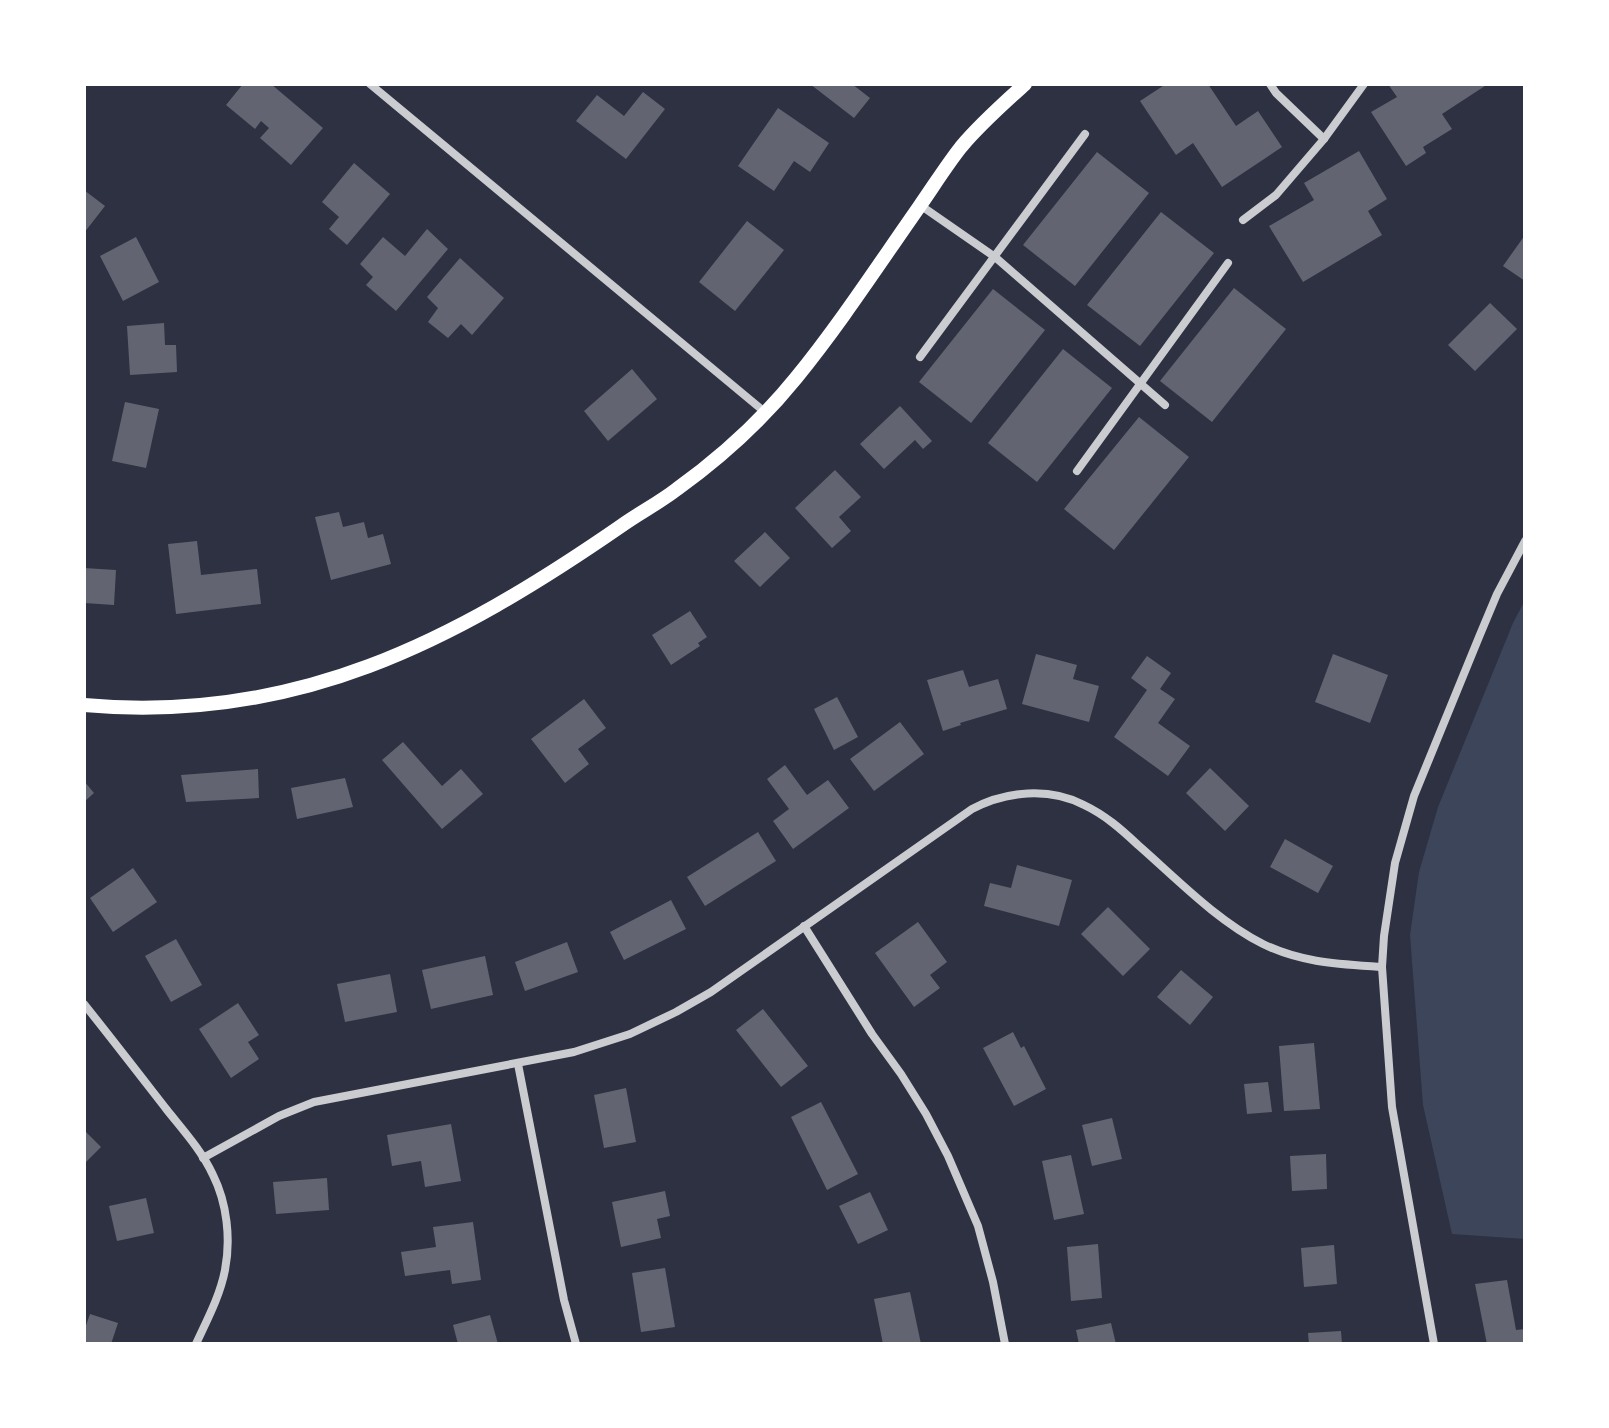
<svg xmlns="http://www.w3.org/2000/svg" width="1609" height="1428" font-family="Overpass,sans-serif">
<rect width="100%" height="100%" fill="#2d3142"/>
<path fill="#3c4559" d="M1525 600V1239L1452 1234 1423 1105 1410 935 1419 872 1438 807 1513 623Z"/>
<g fill="#626471">
<path d="M243 84H271L323 128 291 165 260 138 269 128 261 121 255 129 226 105Z"/>
<path d="M810 84H852L870 98 854 118Z"/>
<path d="M1166 84H1208L1236 126 1258 111 1282 147 1222 187 1193 143 1176 155 1140 101Z"/>
<path d="M1388 84H1488L1442 114 1452 129 1423 147 1426 153 1406 166 1371 112 1397 97Z"/>
<path d="M643 92 665 109 626 159 576 121 597 95 624 116Z"/>
<path d="M778 108 829 143 810 172 794 161 774 191 738 166Z"/>
<path d="M1359 151 1387 199 1368 211 1382 235 1303 282 1269 226 1314 200 1304 183Z"/>
<path d="M1097 152 1149 193 1075 286 1023 245Z"/>
<path d="M354 163 390 194 347 245 329 229 339 217 322 202Z"/>
<path d="M84 190 105 206 84 233Z"/>
<path d="M1161 212 1214 253 1140 346 1087 305Z"/>
<path d="M747 221 784 250 735 311 699 282Z"/>
<path d="M427 229 448 249 396 311 366 285 373 277 360 264 383 237 405 256Z"/>
<path d="M1525 235V281L1503 266Z"/>
<path d="M136 237 159 282 123 301 100 256Z"/>
<path d="M460 258 504 298 472 335 461 324 448 338 428 322 438 308 427 297Z"/>
<path d="M1234 288 1286 329 1212 422 1160 381Z"/>
<path d="M993 289 1045 330 971 423 919 382Z"/>
<path d="M1490 303 1517 329 1475 371 1448 345Z"/>
<path d="M164 323 165 345H176L177 372 130 375 127 326Z"/>
<path d="M1063 349 1112 388 1037 482 988 443Z"/>
<path d="M632 369 657 399 608 441 584 411Z"/>
<path d="M125 402 159 409 146 468 112 461Z"/>
<path d="M900 406 932 441 923 449 915 440 884 469 860 444Z"/>
<path d="M1139 417 1189 457 1114 550 1064 509Z"/>
<path d="M835 470 861 497 839 517 851 531 832 548 795 508Z"/>
<path d="M339 512 343 527 364 522 368 538 383 534 391 564 331 580 315 517Z"/>
<path d="M765 532 790 558 760 587 734 561Z"/>
<path d="M197 541 201 575 257 569 261 604 176 614 168 544Z"/>
<path d="M84 568 116 570 114 605 84 603Z"/>
<path d="M690 611 707 637 698 643 700 646 671 665 652 635Z"/>
<path d="M1036 654 1077 665 1073 679 1099 686 1089 722 1022 704Z"/>
<path d="M1333 654 1388 675 1370 723 1315 702Z"/>
<path d="M1147 656 1171 673 1160 689 1175 699 1158 723 1190 746 1168 776 1114 737 1147 690 1131 678Z"/>
<path d="M963 670 969 687 998 679 1007 709 960 723 961 725 943 731 927 680Z"/>
<path d="M837 697 858 737 834 750 814 709Z"/>
<path d="M584 699 606 728 578 749 589 764 565 783 531 739Z"/>
<path d="M900 722 924 754 874 791 850 759Z"/>
<path d="M403 742 442 786 461 769 483 794 442 829 382 760Z"/>
<path d="M785 765 807 795 828 780 849 808 793 849 773 821 789 809 767 779Z"/>
<path d="M1210 768 1249 806 1225 831 1186 793Z"/>
<path d="M258 769 259 798 186 802 181 775Z"/>
<path d="M345 778 353 807 297 819 291 788Z"/>
<path d="M84 781 94 793 84 802Z"/>
<path d="M758 832 776 861 705 906 687 877Z"/>
<path d="M1285 839 1333 866 1318 893 1270 867Z"/>
<path d="M1017 865 1072 880 1059 926 984 906 990 883 1011 888Z"/>
<path d="M133 868 157 902 113 932 90 898Z"/>
<path d="M671 900 686 929 624 960 610 932Z"/>
<path d="M1108 907 1150 949 1123 976 1081 934Z"/>
<path d="M918 922 947 962 930 975 940 988 914 1007 875 953Z"/>
<path d="M176 939 202 985 171 1002 145 956Z"/>
<path d="M567 942 578 972 525 991 515 962Z"/>
<path d="M485 956 493 995 431 1009 422 970Z"/>
<path d="M1181 970 1213 997 1190 1025 1157 997Z"/>
<path d="M390 974 397 1012 345 1022 337 984Z"/>
<path d="M238 1003 259 1035 248 1042 259 1059 231 1078 199 1029Z"/>
<path d="M763 1009 808 1066 781 1087 736 1030Z"/>
<path d="M1013 1032 1021 1048 1024 1046 1046 1089 1014 1106 983 1048Z"/>
<path d="M1314 1043 1320 1109 1284 1111 1279 1046Z"/>
<path d="M1268 1082 1272 1112 1247 1114 1244 1084Z"/>
<path d="M626 1088 636 1142 604 1148 594 1095Z"/>
<path d="M821 1102 858 1174 827 1190 791 1117Z"/>
<path d="M1112 1118 1122 1159 1092 1166 1082 1125Z"/>
<path d="M451 1124 461 1181 425 1187 421 1161 392 1166 387 1135Z"/>
<path d="M84 1130 101 1147 84 1164Z"/>
<path d="M1326 1154 1327 1189 1292 1191 1290 1156Z"/>
<path d="M1071 1155 1084 1214 1054 1220 1042 1161Z"/>
<path d="M327 1178 329 1210 276 1214 273 1182Z"/>
<path d="M665 1191 670 1216 657 1219 661 1238 621 1247 612 1202Z"/>
<path d="M870 1192 888 1230 858 1244 839 1206Z"/>
<path d="M146 1198 154 1233 117 1241 109 1206Z"/>
<path d="M473 1222 481 1280 452 1284 450 1270 405 1276 401 1252 436 1247 433 1227Z"/>
<path d="M1098 1244 1102 1298 1071 1301 1067 1247Z"/>
<path d="M1334 1245 1337 1284 1304 1287 1301 1248Z"/>
<path d="M665 1268 675 1327 641 1332 632 1273Z"/>
<path d="M1507 1280 1516 1330 1525 1329V1344H1487L1475 1284Z"/>
<path d="M910 1292 921 1344H883L874 1299Z"/>
<path d="M90 1314 118 1323 111 1344H84V1331Z"/>
<path d="M490 1315 498 1344H458L453 1325Z"/>
<path d="M1111 1323 1116 1344H1079L1076 1330Z"/>
<path d="M1341 1331 1342 1344H1309L1308 1333Z"/>
</g>
<g fill="none" stroke-linecap="round" stroke-linejoin="round">
<g stroke="#caccd0" stroke-width="8">
<path d="M370 84 766 413"/>
<path d="M1270 84 1276 93 1324 139"/>
<path d="M920 205 995 257 1165 405"/>
<path d="M1243 220 1276 195 1324 139 1364 84"/>
<path d="M920 357 1085 134"/>
<path d="M1077 471 1228 263"/>
<path d="M804 926 872 1034 901 1074 926 1114 948 1156 978 1226 993 1282 1005 1344"/>
<path d="M84 1004C112 1039 139 1074 167 1110 183 1130 202 1151 213 1175 227 1203 231 1239 225 1270 220 1296 207 1320 196 1344"/>
<path d="M518 1064 564 1300 576 1344"/>
<path d="M203 1158 279 1116 314 1102 574 1052 630 1034 676 1012 711 992 972 809C1006 791 1049 787 1084 805 1105 815 1121 829 1138 845 1177 879 1216 920 1263 944 1302 963 1339 964 1382 967"/>
<path d="M1434 1344 1392 1107 1382 967 1384 936 1395 863 1414 796 1479 637 1497 594 1525 541"/>
</g>
<path stroke="#fff" stroke-width="14" d="M84 705C295 724 453 642 621 526 639 513 659 503 677 489 720 458 762 420 796 378 840 324 879 264 919 207 933 187 946 166 961 147 980 124 1003 104 1025 84"/>
</g>
<rect width="1609" height="1428" fill="none" stroke="#ffffff" stroke-width="172"/>
</svg>
